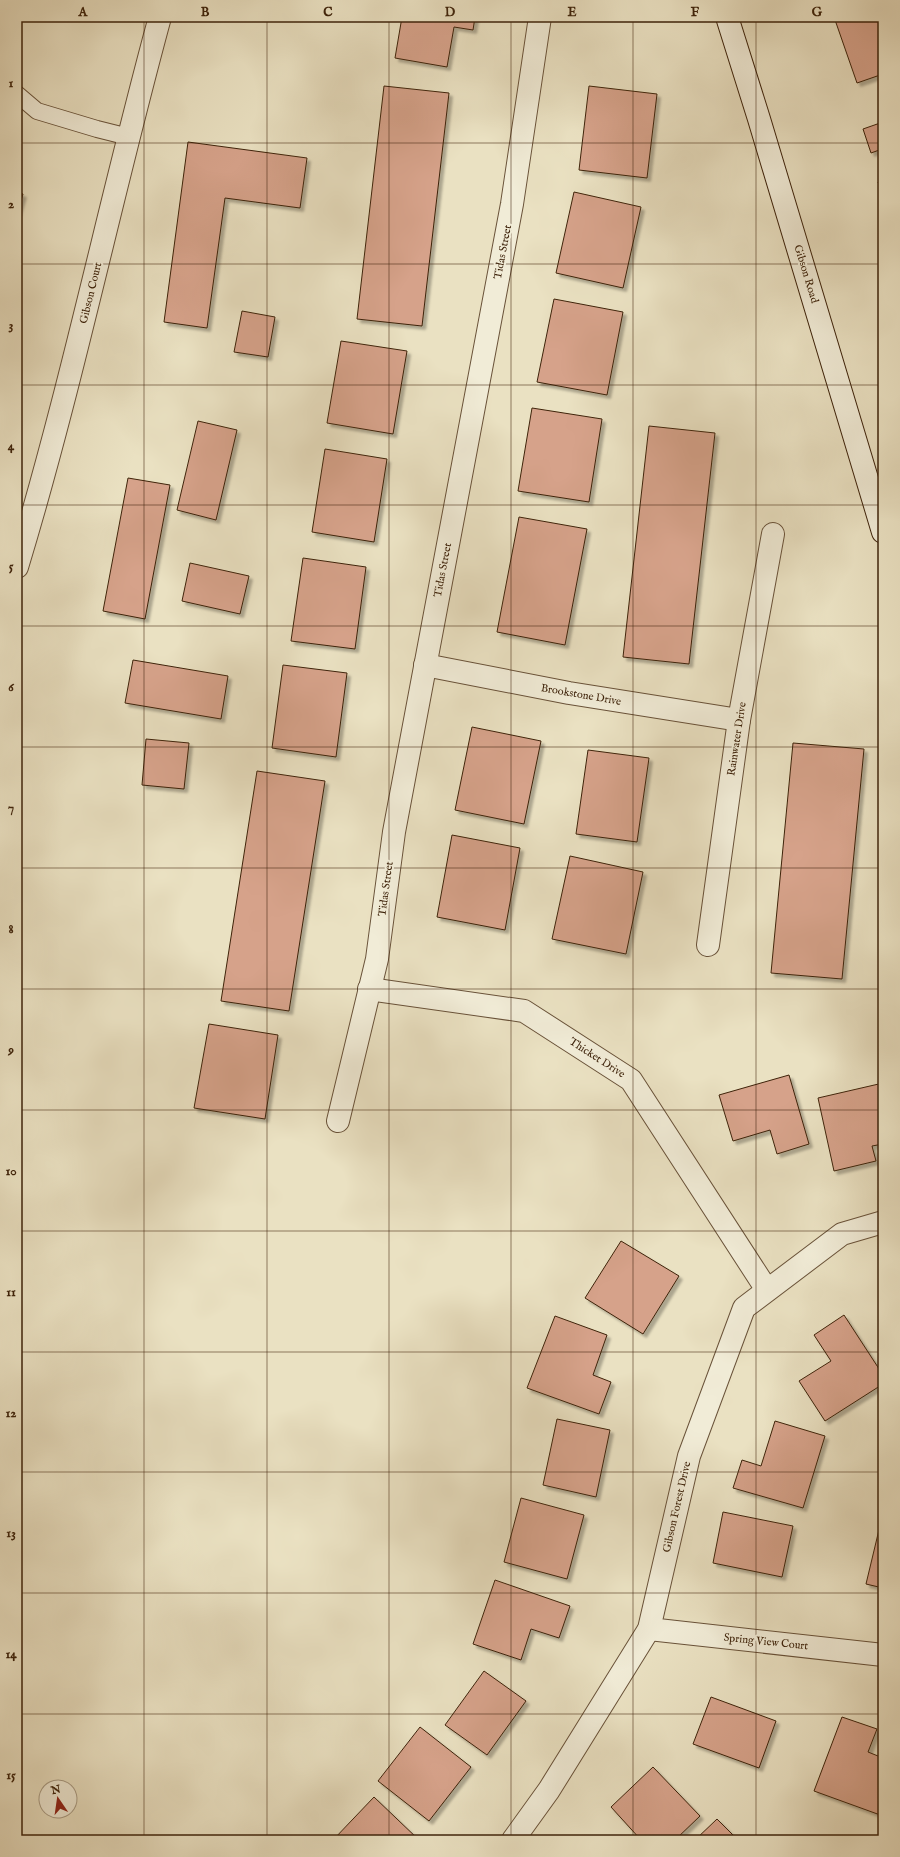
<svg xmlns="http://www.w3.org/2000/svg" width="900" height="1857" font-family="'IM FELL English',serif">
<defs>
<filter id="shadow"><feDropShadow dx="3.5" dy="3.5" stdDeviation="1" flood-color="#0004"/></filter>
</defs>
<rect width="100%" height="100%" fill="#eae1c2"/>
<filter id="stains"><feTurbulence type="fractalNoise" baseFrequency=".005" numOctaves="4"/><feColorMatrix values="0 0 0 0 .2 0 0 0 0 .09 0 0 0 0 .02 0 0 0 .5 -.17"/></filter>
<radialGradient id="worn" r=".72"><stop offset=".6" stop-color="#630" stop-opacity="0"/><stop offset="1" stop-color="#630" stop-opacity=".3"/></radialGradient>
<g fill="#d6a28a" stroke="#3e230b" filter="url(#shadow)">
<path d="M402 17H475L473 30 454 27 447 67 395 58Z"/>
<path d="M834 17H883V74L857 83Z"/>
<path d="M384 86 449 93 422 326 357 319Z"/>
<path d="M589 86 657 94 647 178 579 170Z"/>
<path d="M883 122V151L882 149 871 153 863 129Z"/>
<path d="M188 142 307 158 300 208 225 198 207 328 164 322Z"/>
<path d="M883 180V196L878 182Z"/>
<path d="M17 192 23 194 17 214Z"/>
<path d="M574 192 641 207 623 288 556 273Z"/>
<path d="M554 299 623 312 607 395 537 382Z"/>
<path d="M242 311 275 317 268 357 234 352Z"/>
<path d="M341 341 407 351 393 434 327 423Z"/>
<path d="M532 408 602 419 589 502 518 491Z"/>
<path d="M198 421 237 430 216 520 177 510Z"/>
<path d="M649 426 715 433 689 664 623 657Z"/>
<path d="M325 449 387 459 374 542 312 532Z"/>
<path d="M128 478 170 485 145 619 103 611Z"/>
<path d="M519 517 587 529 565 645 497 632Z"/>
<path d="M303 558 366 567 355 649 291 641Z"/>
<path d="M190 563 249 576 240 614 182 601Z"/>
<path d="M133 660 228 676 221 719 125 703Z"/>
<path d="M283 665 347 673 336 757 272 748Z"/>
<path d="M472 727 541 741 524 824 455 810Z"/>
<path d="M146 739 189 743 184 789 142 785Z"/>
<path d="M793 743 864 749 842 979 771 973Z"/>
<path d="M588 750 649 758 637 842 576 834Z"/>
<path d="M257 771 325 781 289 1011 221 1001Z"/>
<path d="M452 835 520 848 505 930 437 917Z"/>
<path d="M570 856 643 872 626 954 552 939Z"/>
<path d="M209 1024 278 1035 265 1119 194 1108Z"/>
<path d="M789 1075 809 1144 777 1154 770 1130 733 1141 719 1095Z"/>
<path d="M883 1083V1144L872 1146 876 1161 834 1171 818 1098Z"/>
<path d="M621 1241 679 1276 643 1334 585 1298Z"/>
<path d="M844 1315 883 1375V1384L825 1421 799 1381 831 1361 814 1335Z"/>
<path d="M555 1316 607 1335 593 1375 611 1382 599 1414 527 1388Z"/>
<path d="M557 1419 610 1430 596 1497 543 1485Z"/>
<path d="M775 1421 825 1436 803 1508 733 1488 742 1460 761 1466Z"/>
<path d="M521 1498 584 1515 567 1579 504 1562Z"/>
<path d="M723 1512 793 1526 782 1577 713 1563Z"/>
<path d="M883 1513V1588L866 1584Z"/>
<path d="M495 1580 570 1606 559 1638 531 1629 521 1660 473 1644Z"/>
<path d="M484 1671 526 1701 487 1755 445 1725Z"/>
<path d="M711 1697 776 1721 759 1768 693 1744Z"/>
<path d="M842 1717 877 1729 868 1752 883 1758V1816L814 1791Z"/>
<path d="M420 1727 471 1767 429 1821 378 1781Z"/>
<path d="M653 1767 700 1816 675 1840H641L611 1807Z"/>
<path d="M374 1797 419 1840H333Z"/>
<path d="M717 1819 738 1840H695Z"/>
</g>
<g fill="none" stroke-linecap="round" stroke-linejoin="round">
<defs>
<path id="lane" d="M17 94 37 111 97 129 129 137"/>
<g id="street">
<path d="M17 567C72 386 110 200 160 17"/>
<path d="M425 665 569 693 739 720"/>
<path d="M708 945 739 720 773 534"/>
<path d="M369 989 524 1011 631 1080 767 1290"/>
<path d="M338 1121 377 959 394 832 512 204 540 17"/>
<path d="M649 1629 883 1655"/>
<path d="M513 1840 549 1790 649 1629 689 1456 744 1308 842 1234 883 1222"/>
</g>
<path id="secondary" d="M727 17 759 119 883 532"/>
</defs>
<use href="#lane" stroke="#695239" stroke-width="18"/>
<use href="#street" stroke="#695239" stroke-width="24"/>
<use href="#secondary" stroke="#3e230b" stroke-width="24"/>
<use href="#lane" stroke="#f1ecd7" stroke-width="16"/>
<use href="#street" stroke="#f1ecd7" stroke-width="22"/>
<use href="#secondary" stroke="#f1ecd7" stroke-width="22"/>
</g>
<path fill="none" stroke="#3e230b" stroke-width="1" stroke-opacity="0.55" d="M144 17V1840M267 17V1840M389 17V1840M511 17V1840M633 17V1840M756 17V1840M17 143H883M17 264H883M17 385H883M17 505H883M17 626H883M17 747H883M17 868H883M17 989H883M17 1110H883M17 1231H883M17 1352H883M17 1472H883M17 1593H883M17 1714H883"/>
<g text-anchor="middle" dominant-baseline="central" stroke-width="4" stroke-linejoin="round" paint-order="stroke">
<g font-size="11" fill="#3e230b" stroke="#f1ecd7">
<text transform="translate(503 252) rotate(-79)">Tidas Street</text>
<text transform="translate(806 274) rotate(73)">Gibson Road</text>
<text transform="translate(91 293) rotate(-76)">Gibson Court</text>
<text transform="translate(443 570) rotate(-79)">Tidas Street</text>
<text transform="translate(581 695) rotate(10)">Brookstone Drive</text>
<text transform="translate(737 739) rotate(-81)">Rainwater Drive</text>
<text transform="translate(386 889) rotate(-82)">Tidas Street</text>
<text transform="translate(597 1058) rotate(33)">Thicket Drive</text>
<text transform="translate(677 1507) rotate(-77)">Gibson Forest Drive</text>
<text transform="translate(766 1642) rotate(6)">Spring View Court</text>
</g>
</g>
<rect width="900" height="1857" fill="none" stroke="#eae1c2" stroke-width="44"/>
<g transform="translate(58 1799) rotate(347)"><circle r="19" fill="#f1ecd7" stroke="#a99c85"/>
<path d="M0-3L7 15L0 10L-7 15Z" fill="#8f2418"/>
<text y="-6" font-size="11" font-weight="bold" text-anchor="middle" fill="#3e230b">N</text>
</g>
<rect x="22" y="22" width="856" height="1813" fill="none" stroke="#3e230b" stroke-width="1.5"/>
<g font-size="13" text-anchor="middle" font-weight="bold" fill="#3e230b">
<text x="83" y="16">A</text>
<text x="205" y="16">B</text>
<text x="328" y="16">C</text>
<text x="450" y="16">D</text>
<text x="572" y="16">E</text>
<text x="695" y="16">F</text>
<text x="817" y="16">G</text>
<text x="11" y="87">1</text>
<text x="11" y="208">2</text>
<text x="11" y="329">3</text>
<text x="11" y="450">4</text>
<text x="11" y="570">5</text>
<text x="11" y="691">6</text>
<text x="11" y="812">7</text>
<text x="11" y="933">8</text>
<text x="11" y="1054">9</text>
<text x="11" y="1175">10</text>
<text x="11" y="1296">11</text>
<text x="11" y="1417">12</text>
<text x="11" y="1537">13</text>
<text x="11" y="1658">14</text>
<text x="11" y="1779">15</text>
</g>
<rect width="100%" height="100%" filter="url(#stains)"/>
<rect width="100%" height="100%" fill="url(#worn)"/>
</svg>
